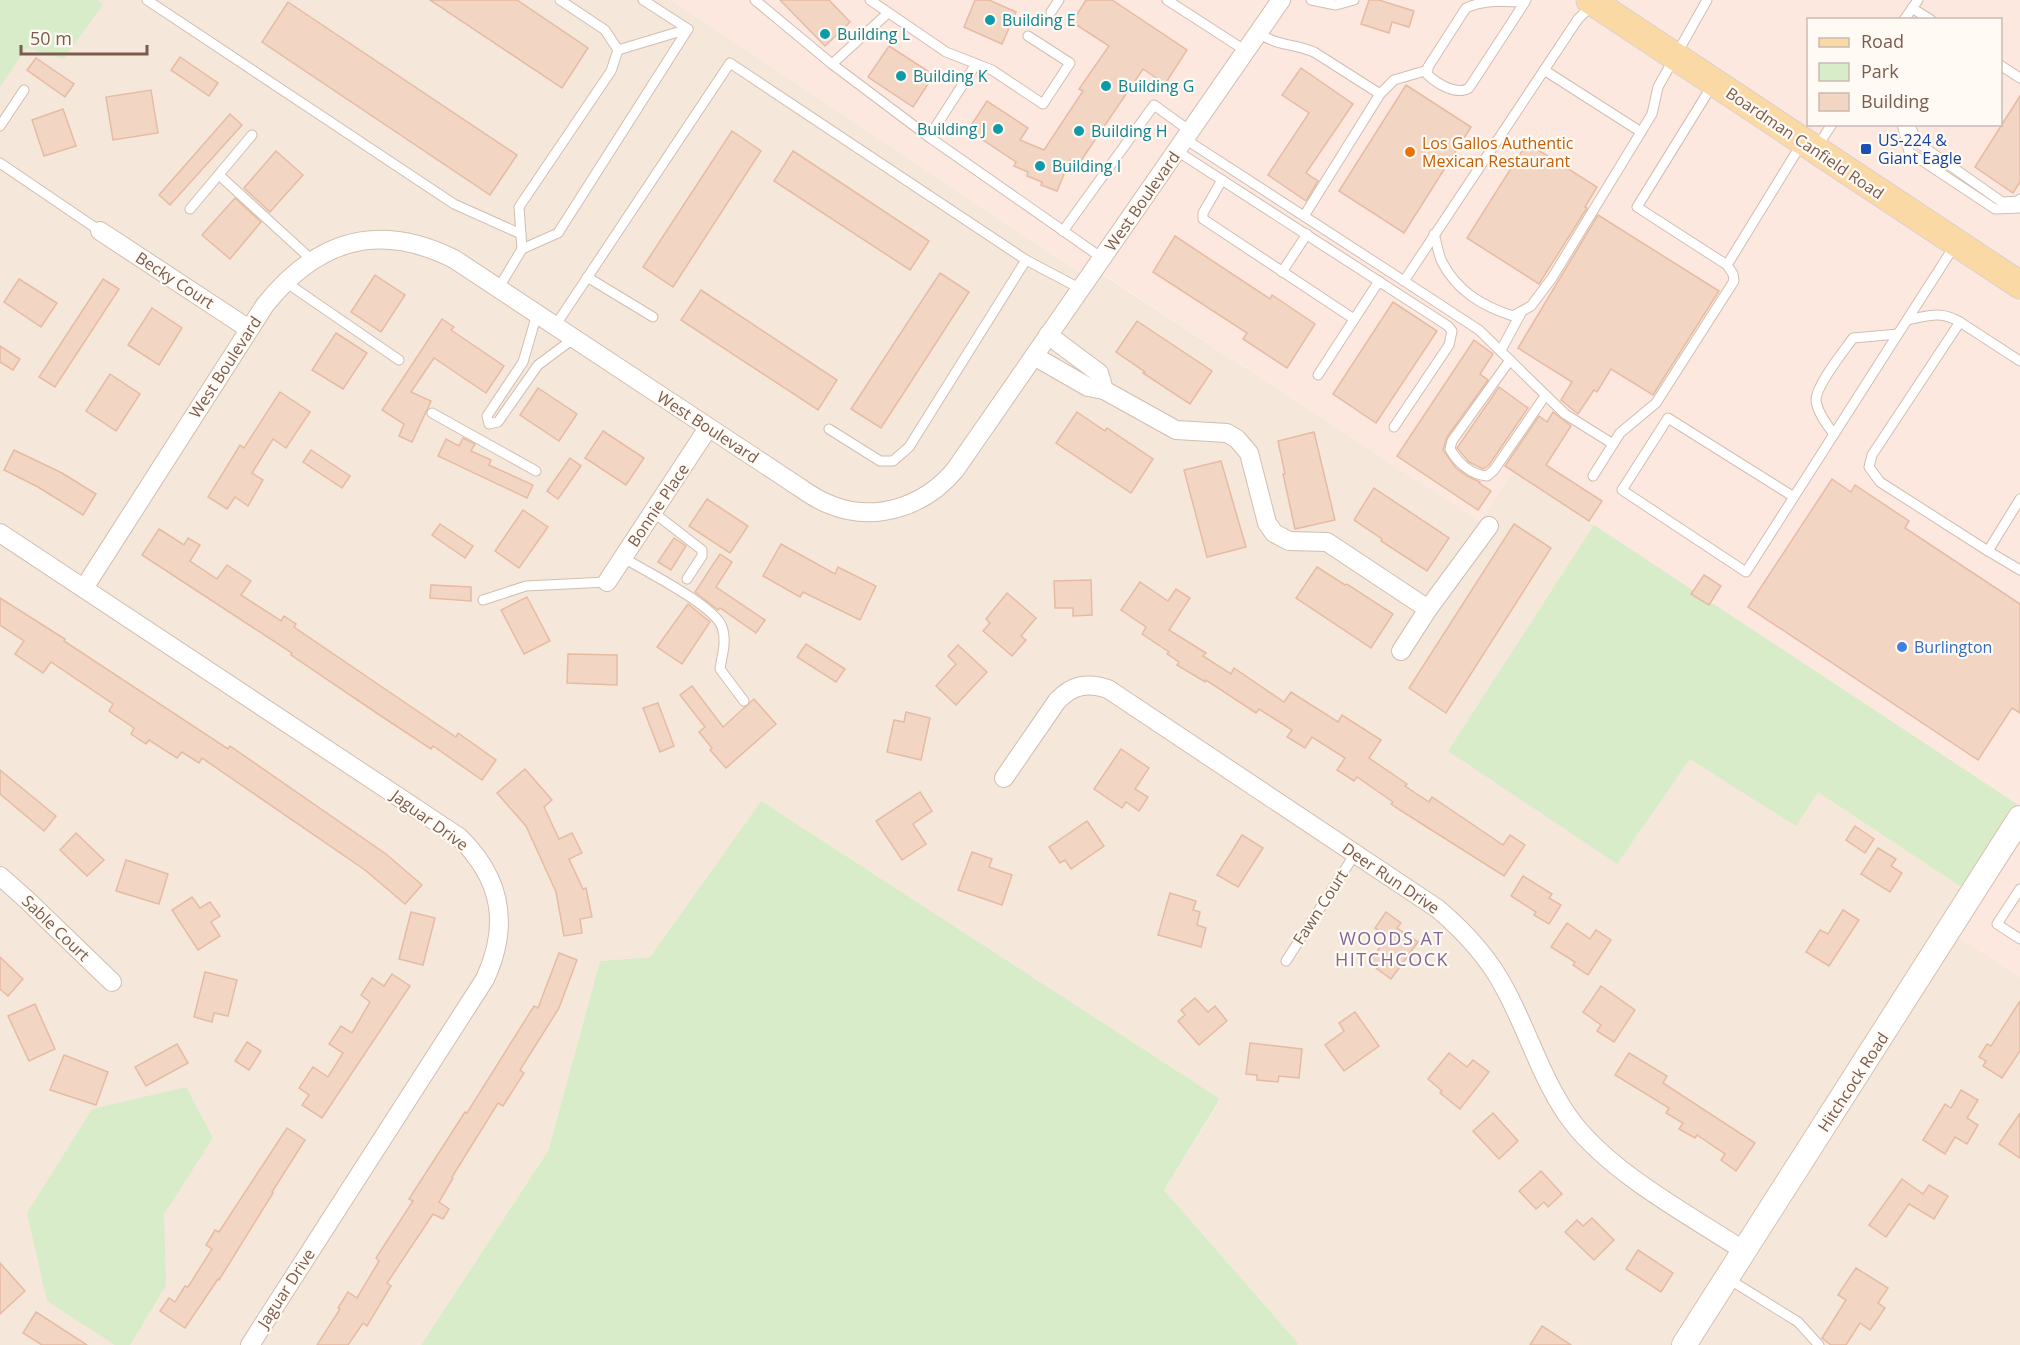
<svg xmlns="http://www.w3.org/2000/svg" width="2020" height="1345" font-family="'Open Sans',sans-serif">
<rect width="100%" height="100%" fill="#fdf6ec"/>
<path fill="#f5e8da" d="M0 0H672L1088 278 1094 269 1480 521 1513 471 2020 806 1949 931 2020 977V1345H1297L1298 1343 1164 1190 1220 1100 761 802 650 957 600 961 548 1151 421 1345H0Z"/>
<g fill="#fde8e0" fill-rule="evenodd">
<path d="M672 0H2020V806L1513 472 1480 522 1095 269 1088 278ZM1808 20H2000V124H1808Z"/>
<path d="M2020 818V977L1949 931Z"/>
</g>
<g fill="#d8ecc9">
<path d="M0 0H97L103 4 64 59 26 48 0 87Z"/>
<path d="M1594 525 2020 806 1972 894 1818 792 1796 826 1690 759 1617 864 1448 751Z"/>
<path d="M761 801 1220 1099 1164 1190 1298 1343 1297 1345H421L548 1151 600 961 650 957Z"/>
<path d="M186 1087 213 1138 164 1214 166 1285 130 1345H115L47 1301 27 1213 92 1109Z"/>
</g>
<g fill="#f3d5c3" stroke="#e6bba3" stroke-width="1.5">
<path d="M430 0H517L588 48 562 88Z"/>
<path d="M780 0H829L850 22 825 46Z"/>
<path d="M975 0H989L1016 12 1002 44 964 27Z"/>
<path d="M1086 0H1112L1187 50 1165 84 1143 69 1078 165 1070 160 1057 191 1041 185 1042 182 1027 176 1028 172 1014 166 1016 162 968 130 987 101 1028 128 1020 140 1044 150 1083 91 1079 89 1109 46 1072 22Z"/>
<path d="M1369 0H1379L1414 11 1409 27 1392 22 1389 33 1361 24Z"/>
<path d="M288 2 517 155 490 195 262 42Z"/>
<path d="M889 46 934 75 913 107 868 77Z"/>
<path d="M180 57 218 83 209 96 171 70Z"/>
<path d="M36 58 74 84 65 97 27 70Z"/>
<path d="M1301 68 1353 104 1306 173 1318 181 1306 201 1268 175 1309 113 1282 95Z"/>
<path d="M1406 85 1471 127 1404 233 1339 191Z"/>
<path d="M151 90 158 133 113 140 106 97Z"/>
<path d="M2020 96V182L2013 193 1975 167Z"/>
<path d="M63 109 76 146 44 156 32 120Z"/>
<path d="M230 114 242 125 170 205 159 195Z"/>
<path d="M732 131 761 151 673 287 643 267Z"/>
<path d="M1527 143 1597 187 1585 207 1587 208 1539 284 1467 238Z"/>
<path d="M276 151 303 175 270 212 244 188Z"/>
<path d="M793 151 929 241 910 270 774 181Z"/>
<path d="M235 198 261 222 230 259 202 235Z"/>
<path d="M1598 215 1719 291 1653 395 1611 369 1597 392 1594 390 1578 414 1561 400 1572 382 1518 348Z"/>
<path d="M1175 236 1270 299 1272 295 1315 324 1287 368 1243 339 1247 333 1153 272Z"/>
<path d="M940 273 969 292 881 428 851 409Z"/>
<path d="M375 275 405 295 381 332 351 312Z"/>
<path d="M19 279 57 303 41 327 4 302Z"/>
<path d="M103 279 119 289 55 387 39 377Z"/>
<path d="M701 290 837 380 818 410 681 320Z"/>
<path d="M1393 302 1437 331 1376 423 1333 394Z"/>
<path d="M152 308 182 328 159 365 128 345Z"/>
<path d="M442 319 454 327 451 330 504 366 486 393 434 358 411 392 431 401 412 442 399 436 404 424 382 410Z"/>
<path d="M1137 321 1212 371 1190 404 1143 373 1145 372 1116 352Z"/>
<path d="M336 333 367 353 343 389 312 370Z"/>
<path d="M1474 340 1493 354 1480 374 1488 380 1447 437 1443 450 1456 468 1467 476 1480 482 1479 483 1491 491 1478 510 1397 456Z"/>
<path d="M0 346 20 359 13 370 0 362Z"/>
<path d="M110 374 140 394 116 431 86 411Z"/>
<path d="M1499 387 1528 408 1489 465 1483 469 1469 462 1457 448Z"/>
<path d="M538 388 577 414 559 441 520 415Z"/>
<path d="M280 392 310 412 286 448 273 439 252 473 263 480 248 506 235 497 227 509 208 497 240 445 244 448Z"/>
<path d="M1077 412 1105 431 1107 428 1153 459 1131 493 1056 443Z"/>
<path d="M1553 412 1571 426 1546 465 1602 501 1589 521 1505 466 1539 416 1547 422Z"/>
<path d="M603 431 644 458 626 485 585 458Z"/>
<path d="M1314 432 1335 520 1295 529 1283 474H1285L1278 441Z"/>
<path d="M463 438 475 444 471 451 491 460 489 465 533 485 527 498 438 456 446 439 459 446Z"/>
<path d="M14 450 62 473 96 494 83 515 38 487 4 470Z"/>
<path d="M311 450 350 476 342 488 303 462Z"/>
<path d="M570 458 581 466 558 499 547 491Z"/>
<path d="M1221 461 1246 547 1207 557 1184 470Z"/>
<path d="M1832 479 1851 492 1855 485 1909 521 1905 528 2020 604V713L2012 708 1978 760 1748 607Z"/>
<path d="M1374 488 1449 538 1427 571 1381 541 1382 539 1354 520Z"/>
<path d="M707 499 748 526 730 553 689 526Z"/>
<path d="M523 510 548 527 519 568 495 551Z"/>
<path d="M440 524 473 546 465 558 432 535Z"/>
<path d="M1514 524 1551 548 1446 713 1409 688Z"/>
<path d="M159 529 184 545 188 538 200 545 190 561 217 579 227 565 251 581 241 595 281 621 284 616 296 624 294 627 407 704 456 737 458 733 496 760 482 780 433 746 431 749 381 716 291 655 292 653 142 555Z"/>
<path d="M674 538 686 546 671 570 658 562Z"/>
<path d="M781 544 835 574 838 567 876 586 860 620 803 592 800 597 763 576Z"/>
<path d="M720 554 732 562 716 587 765 620 756 633 720 608 718 610 695 592Z"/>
<path d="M1317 567 1345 585 1347 584 1393 614 1371 648 1296 598Z"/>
<path d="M1704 575 1721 586 1709 605 1691 594Z"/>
<path d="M1091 580 1092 615 1073 616V608H1055L1054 581Z"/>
<path d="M1140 582 1168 601 1176 589 1190 598 1169 630 1206 653 1203 656 1231 674 1234 668 1284 702 1291 692 1338 722 1342 715 1381 740 1369 758 1407 784 1405 786 1429 802 1432 797 1503 845 1510 835 1525 845 1504 876 1400 810 1391 804 1393 802 1357 777 1354 781 1337 770 1345 758 1312 737 1305 748 1287 737 1292 730 1259 709 1256 713 1206 680 1205 682 1177 665 1179 662 1167 654 1169 652 1142 634 1146 627 1121 610Z"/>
<path d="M431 585 471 587V601L430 598Z"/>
<path d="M1007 593 1036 618 1021 636 1026 640 1012 656 983 631 990 623 986 619Z"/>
<path d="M527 597 550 641 524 654 501 610Z"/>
<path d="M0 598 65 639 64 641 228 749 230 746 386 854 422 885 405 904 365 870 202 758 199 763 182 752 177 758 149 740 146 744 131 734 134 728 109 711 113 704 51 662 43 673 15 654 24 641 0 625Z"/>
<path d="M688 604 710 622 682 664 657 647Z"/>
<path d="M806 644 845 669 836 682 797 657Z"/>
<path d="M958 645 987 672 956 705 936 686 956 664 948 656Z"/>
<path d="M568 654 617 655V685L567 683Z"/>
<path d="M692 686 723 727 754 699 776 724 726 768 710 750 712 748 699 732 705 727 680 695Z"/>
<path d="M658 703 674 746 660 752 643 708Z"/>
<path d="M906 712 930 718 921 760 887 752 894 720 904 722Z"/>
<path d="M1121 749 1149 768 1135 789 1148 797 1139 811 1126 802 1122 808 1094 789Z"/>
<path d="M525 769 552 800 544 807 559 839 572 833 582 853 569 859 583 889 586 888 592 917 580 919 582 933 564 936 556 892 526 826 497 793Z"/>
<path d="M0 770 56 816 44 831 0 794Z"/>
<path d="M920 792 932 811 913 824 926 844 902 860 876 821Z"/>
<path d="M1087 821 1104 846 1071 869 1065 860 1060 863 1049 847Z"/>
<path d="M1855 826 1874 839 1865 853 1846 840Z"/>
<path d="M76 833 104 860 87 876 60 850Z"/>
<path d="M1242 835 1263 848 1238 887 1217 875Z"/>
<path d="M1878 848 1896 859 1891 866 1902 873 1890 892 1861 874Z"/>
<path d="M972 852 992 859 989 867 1012 875 1002 905 958 890Z"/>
<path d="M126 860 168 874 159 904 116 891Z"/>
<path d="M1523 876 1552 894 1549 898 1561 905 1549 924 1534 915 1536 912 1511 896Z"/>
<path d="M1170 893 1196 901 1193 910 1200 912 1197 925 1206 928 1201 947 1158 935Z"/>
<path d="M192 897 200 908 210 902 220 916 211 922 220 936 198 950 172 910Z"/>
<path d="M1843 910 1859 920 1829 966 1806 952 1820 930 1828 934Z"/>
<path d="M411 912 435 918 423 965 399 959Z"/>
<path d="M1386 912 1401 923 1397 928 1418 942 1391 979 1369 963 1387 937 1375 928Z"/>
<path d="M1567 923 1590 939 1596 930 1611 940 1588 975 1573 965 1575 962 1551 947Z"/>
<path d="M559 953 577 960 559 1008 520 1070 524 1073 503 1106 498 1103 452 1177 453 1178 439 1202 449 1209 443 1219 433 1214 387 1283 391 1286 367 1326 363 1323 348 1345H317L340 1309 338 1308 348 1292 357 1298 379 1261 376 1258 413 1201 409 1199 465 1112 467 1113 534 1006 538 1008Z"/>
<path d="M0 957 23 979 8 996 0 989Z"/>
<path d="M205 972 237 980 228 1016 214 1013 212 1022 194 1017Z"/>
<path d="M392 974 410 986 322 1118 302 1105 309 1095 299 1088 313 1067 328 1077 343 1053 329 1044 341 1026 352 1033 370 1002 361 995 372 978 384 986Z"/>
<path d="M1601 986 1635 1010 1614 1042 1597 1031 1601 1025 1583 1012Z"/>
<path d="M1195 998 1208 1012 1215 1006 1227 1021 1199 1045 1178 1021 1185 1015 1181 1010Z"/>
<path d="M2020 1001V1051L2002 1078 1983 1066 1986 1061 1979 1057 1987 1044 1991 1046Z"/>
<path d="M35 1004 55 1049 29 1061 8 1016Z"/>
<path d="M1355 1012 1379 1046 1344 1071 1325 1045 1344 1031 1339 1023Z"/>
<path d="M247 1042 261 1051 249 1070 235 1061Z"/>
<path d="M1250 1043 1302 1049 1299 1078 1279 1076 1278 1082 1257 1080V1075L1246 1074Z"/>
<path d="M177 1044 188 1063 146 1086 135 1067Z"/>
<path d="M1449 1053 1467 1067 1473 1060 1489 1072 1460 1109 1440 1093 1442 1091 1428 1079Z"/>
<path d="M1629 1053 1667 1076 1663 1083 1755 1143 1736 1171 1721 1160 1725 1154 1697 1135 1695 1138 1679 1129 1683 1123 1666 1113 1669 1108 1615 1075Z"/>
<path d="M64 1055 108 1072 96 1105 50 1090Z"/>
<path d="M1961 1090 1978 1100 1967 1118 1978 1125 1967 1144 1955 1137 1945 1154 1923 1140 1945 1104 1951 1108Z"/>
<path d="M1493 1113 1518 1141 1499 1159 1473 1131Z"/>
<path d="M2020 1113V1158L1999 1144Z"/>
<path d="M287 1128 305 1140 272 1192 273 1193 219 1280 218 1279 185 1328 160 1311 169 1298 175 1302 185 1286 188 1287 212 1249 206 1245 215 1230 219 1232Z"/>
<path d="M1541 1171 1562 1194 1548 1207 1544 1202 1536 1209 1519 1191Z"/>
<path d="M1902 1179 1923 1194 1929 1185 1948 1196 1934 1219 1909 1204 1886 1237 1869 1225Z"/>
<path d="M1592 1218 1614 1240 1594 1260 1565 1232 1577 1220 1583 1226Z"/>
<path d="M1638 1250 1673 1273 1661 1292 1626 1269Z"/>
<path d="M0 1263 25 1291 0 1314Z"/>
<path d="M1856 1268 1888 1288 1878 1303 1885 1308 1870 1330 1860 1323 1846 1345H1831L1822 1338 1846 1300 1838 1295Z"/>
<path d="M36 1312 87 1345H42L23 1333Z"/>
<path d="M1542 1326 1571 1345H1530Z"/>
</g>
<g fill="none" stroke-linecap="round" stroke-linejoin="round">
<defs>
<g id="lane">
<path d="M147 0 454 204 521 234"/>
<path d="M755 0 832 64"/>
<path d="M870 0 946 52 992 70 1043 104 1070 63 1028 36"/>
<path d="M1167 0 1246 51"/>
<path d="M1311 0 1336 5 1354 0"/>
<path d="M1525 2C1505 1 1483 0 1466 8L1428 67 1427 74C1436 83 1456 96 1469 88L1525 2 1526 0"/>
<path d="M1912 8 1931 20"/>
<path d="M1051 12 1059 0"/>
<path d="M888 13 832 64 929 137"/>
<path d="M1904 20 1918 0"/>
<path d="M1258 33C1280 47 1293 43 1314 52L1380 94 1394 80 1428 70"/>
<path d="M618 50 688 29"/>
<path d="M976 64 929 137 1102 258"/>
<path d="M2000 65 2020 78"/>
<path d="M1544 70 1641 132"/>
<path d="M1713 84 1637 207 1727 265 1802 143"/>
<path d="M1902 124 1909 152 1995 209 2020 208"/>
<path d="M1909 124 1918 143 2002 202 2019 201 2020 199"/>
<path d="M0 126 24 90"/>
<path d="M1185 139 1404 281 1578 19 1592 5"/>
<path d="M1817 147 1832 124"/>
<path d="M1177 151 1448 326 1452 331 1449 345 1394 427"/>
<path d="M0 163 100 231"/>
<path d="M219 175 312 260"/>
<path d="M1222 180 1203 213V219L1354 319"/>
<path d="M190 209 252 135"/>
<path d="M1304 216 1380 94"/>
<path d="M1063 231 1154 105 1190 131"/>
<path d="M1434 234C1437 243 1438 254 1442 262 1457 291 1482 306 1513 316L1531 306 1552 278 1652 114 1658 87 1707 0"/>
<path d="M522 249 558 233 688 29 643 0"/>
<path d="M1282 272 1307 234"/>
<path d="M587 277 653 317"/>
<path d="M284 281 399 360"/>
<path d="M1404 281 1479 330 1565 414 1613 444"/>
<path d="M498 289 522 249 519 207 611 71 618 50 605 30 560 0"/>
<path d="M537 314 523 362 487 416 489 424 498 422 538 365 573 339"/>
<path d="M1907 320C1928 316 1940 310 1960 322"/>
<path d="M555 326 730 63 1026 260 1081 289"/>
<path d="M1501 350 1521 313"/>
<path d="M1510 360 1452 441 1450 449C1457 462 1471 475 1487 476L1494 470 1545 396"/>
<path d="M1318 375 1379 281"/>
<path d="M432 413 536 471"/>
<path d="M829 429 880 461H893L909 447 1026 260"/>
<path d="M1834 434C1827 425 1817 412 1816 400 1816 385 1844 351 1853 338L1898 334"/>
<path d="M1593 476 1620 433 1656 403 1734 281 1733 274 1727 265"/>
<path d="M1794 497 1668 418 1622 490 1746 572 1898 334 1955 245"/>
<path d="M2020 499 1988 551 2020 570"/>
<path d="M653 512 702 550V556L687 579"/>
<path d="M1988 551 1880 482 1869 467 1872 455 1960 322 2020 361"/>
<path d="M622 557C645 571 714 605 722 627 727 641 722 655 720 669L744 701"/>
<path d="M483 600 526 586 607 582"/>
<path d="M2020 889 1997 924 2020 939"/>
<path d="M1286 961 1355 854"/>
<path d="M1727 1278 1798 1322 1819 1345"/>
</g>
<g id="street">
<path d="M100 231 249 329"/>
<path d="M1048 335 1099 373 1104 390"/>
<path d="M1034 356 1088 387 1104 390 1176 430 1227 433 1237 439 1249 453 1267 523 1274 533 1289 541 1327 542 1428 609 1489 526"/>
<path d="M0 533 459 837C502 879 510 925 485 979L250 1345"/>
<path d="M607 582 708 428"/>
<path d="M84 588 265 305C317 240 378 221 454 259L799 487C809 494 819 501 831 505 876 523 925 506 955 470L1281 0"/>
<path d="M1401 651 1428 609"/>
<path d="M1004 778 1057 701C1072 685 1087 682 1108 689L1438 909C1465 932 1489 958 1505 989 1529 1033 1543 1084 1573 1123 1615 1176 1688 1214 1744 1251"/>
<path d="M0 876 26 899 112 982"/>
</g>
<path id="secondary" d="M1684 1345 2020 818"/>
<path id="primary" d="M1590 0 2020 285"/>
</defs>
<use href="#lane" stroke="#d1beb0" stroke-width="11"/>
<use href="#street" stroke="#d1beb0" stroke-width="20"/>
<use href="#secondary" stroke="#d6c0b0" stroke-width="26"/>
<use href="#primary" stroke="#dad1cd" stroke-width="29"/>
<use href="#lane" stroke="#fff" stroke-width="9"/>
<use href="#street" stroke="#fff" stroke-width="18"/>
<use href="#secondary" stroke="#fff" stroke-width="24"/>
<use href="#primary" stroke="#fbd9a5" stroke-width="27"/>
</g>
<g fill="#0f9aa8" stroke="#fffaf3" stroke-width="2">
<circle cx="990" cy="20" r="6"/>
<circle cx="825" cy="34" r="6"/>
<circle cx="901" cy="76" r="6"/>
<circle cx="1106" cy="86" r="6"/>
<circle cx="998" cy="129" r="6"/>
<circle cx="1079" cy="131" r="6"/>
<circle cx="1040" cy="166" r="6"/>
</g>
<rect fill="#1a4fb4" stroke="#fffaf3" stroke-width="2" x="1860" y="143" width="12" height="12" rx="3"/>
<circle fill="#e8710a" stroke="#fffaf3" stroke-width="2" cx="1410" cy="152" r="6"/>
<circle fill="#3f7fe0" stroke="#fffaf3" stroke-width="2" cx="1902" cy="647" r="6"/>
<g text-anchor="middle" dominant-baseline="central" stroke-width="4.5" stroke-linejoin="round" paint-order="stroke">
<g font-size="16" fill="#0d838f" stroke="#fffaf3" text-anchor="start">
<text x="1002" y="20">Building E</text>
<text x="837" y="34">Building L</text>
<text x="913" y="76">Building K</text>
<text x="1118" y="86">Building G</text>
<text x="986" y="129" text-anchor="end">Building J</text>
<text x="1091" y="131">Building H</text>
<text x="1052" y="166">Building I</text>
</g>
<g font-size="16" fill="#164399" stroke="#fffaf3" text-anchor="start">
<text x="1878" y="140">US-224 &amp;<tspan x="1878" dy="18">Giant Eagle</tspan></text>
</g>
<g font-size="16" fill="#c56008" stroke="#fffaf3" text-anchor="start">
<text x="1422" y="143">Los Gallos Authentic<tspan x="1422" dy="18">Mexican Restaurant</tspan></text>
</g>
<g font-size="16" fill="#7a5c4d" stroke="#fffaf3">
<text transform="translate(1805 143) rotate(34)">Boardman Canfield Road</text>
<text transform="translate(1142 201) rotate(-55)">West Boulevard</text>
<text transform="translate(175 280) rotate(33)">Becky Court</text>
<text transform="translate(225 367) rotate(-57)">West Boulevard</text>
<text transform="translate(708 427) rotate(33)">West Boulevard</text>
<text transform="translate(658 505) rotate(-56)">Bonnie Place</text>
<text transform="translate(430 820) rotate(36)">Jaguar Drive</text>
<text transform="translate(1391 878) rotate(34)">Deer Run Drive</text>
<text transform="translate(1320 907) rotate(-57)">Fawn Court</text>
<text transform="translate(56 928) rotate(44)">Sable Court</text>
<text transform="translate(1853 1082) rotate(-57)">Hitchcock Road</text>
<text transform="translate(286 1288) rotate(-57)">Jaguar Drive</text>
</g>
<g font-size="16" fill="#366cbe" stroke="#fffaf3" text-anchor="start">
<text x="1914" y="647">Burlington</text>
</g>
<g font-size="18" letter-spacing="1.5" fill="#846695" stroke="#fffaf3">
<text x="1392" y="938">WOODS AT<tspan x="1392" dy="21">HITCHCOCK</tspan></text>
</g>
</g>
<rect x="1807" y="18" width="195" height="108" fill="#fffaf3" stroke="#cabbb1" stroke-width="1.5"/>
<rect x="1819" y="38" width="30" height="9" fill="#fbd9a5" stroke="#cabbb1" stroke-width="1.5"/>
<text x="1861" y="48" font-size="18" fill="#7a5c4d">Road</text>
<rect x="1819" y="63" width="30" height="18" fill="#d8ecc9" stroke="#cabbb1" stroke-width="1.5"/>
<text x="1861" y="78" font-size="18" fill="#7a5c4d">Park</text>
<rect x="1819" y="93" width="30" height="18" fill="#f3d5c3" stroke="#cabbb1" stroke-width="1.5"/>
<text x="1861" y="108" font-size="18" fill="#7a5c4d">Building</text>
<path d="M21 45v9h126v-9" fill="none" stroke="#7a5c4d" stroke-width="3"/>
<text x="30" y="45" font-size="18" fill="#7a5c4d" stroke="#fffaf3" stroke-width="4.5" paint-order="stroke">50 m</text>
</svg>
